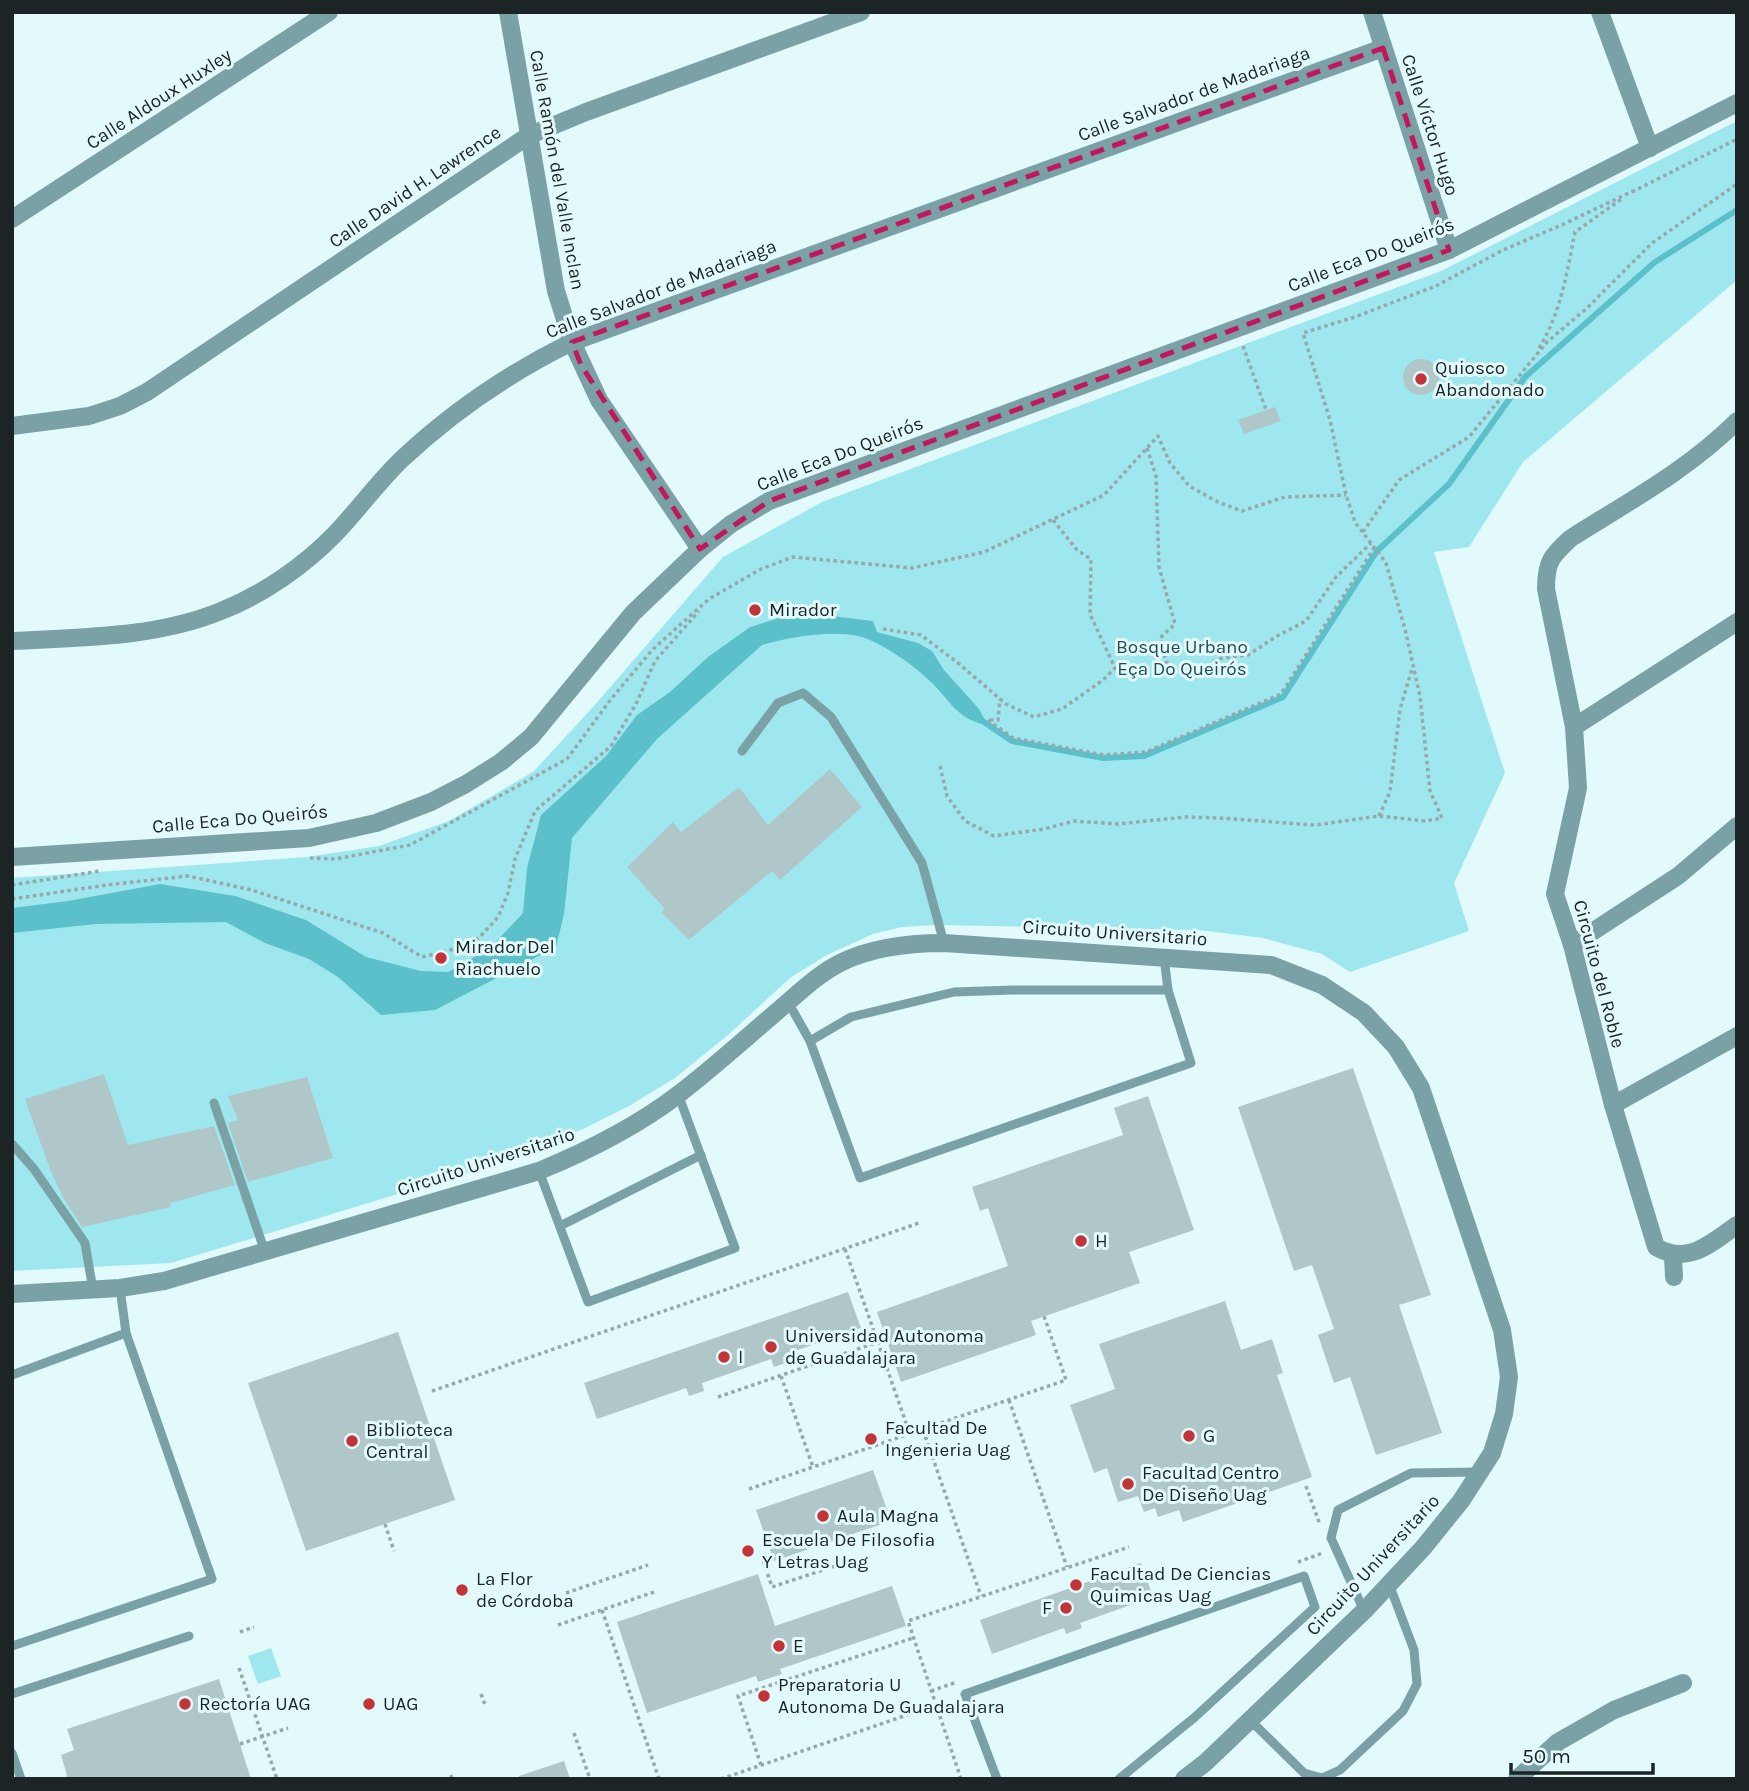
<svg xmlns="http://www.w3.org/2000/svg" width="1749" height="1791" font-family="Karla,sans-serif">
<rect width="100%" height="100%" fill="#e2fafc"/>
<g fill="#9fe7ef">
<path d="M1737 121V280L1523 462 1469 547 1434 552 1505 773 1454 883 1469 931 1350 972 1322 954 1263 938 1199 930 935 925 902 927 873 934 827 955 790 978 728 1035 675 1078 629 1106 583 1129 500 1163 171 1263 12 1271V878L307 857 379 846 449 821 533 772 593 707 723 557 822 502 1441 271Z"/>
<path d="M271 1648 281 1676 258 1684 248 1656Z"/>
</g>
<path fill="#5bc0ca" d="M799 612 873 621 877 632 918 643 932 651 944 670 979 709 989 727C980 723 967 720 960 713 949 704 941 691 931 682 915 666 880 641 858 636 830 630 789 637 762 645L657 739 572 838 564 914 556 947 435 1010 381 1015 338 977 309 959 265 943 226 922 96 924 12 933V908L68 901 160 884 235 896 306 920 366 957 421 971 448 972 490 948 523 913 527 868 541 815 606 756 637 715 670 692 708 657 750 627Z"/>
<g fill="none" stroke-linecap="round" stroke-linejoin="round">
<path stroke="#5bc0ca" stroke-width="6" d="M984 722 1012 741 1103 758 1144 756 1283 697 1377 551 1449 484 1525 377 1655 262 1737 210"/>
</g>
<g fill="#b0c7c9">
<circle cx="1421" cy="377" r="18"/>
<path d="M1275 407 1281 421 1244 434 1238 420Z"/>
<path d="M830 769 862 807 780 880 772 871 689 940 661 912 665 909 627 867 673 822 681 832 739 787 768 825Z"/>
<path d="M1353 1068 1431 1295 1399 1305 1442 1433 1376 1455 1350 1377 1334 1383 1318 1335 1334 1329 1312 1265 1294 1271 1238 1107Z"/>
<path d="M104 1074 128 1145 214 1126 235 1185 170 1203 171 1207 82 1227 64 1199 51 1172 25 1099Z"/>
<path d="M307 1077 333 1158 248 1182 228 1123 238 1120 228 1096Z"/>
<path d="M1148 1096 1194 1230 1129 1252 1140 1283 1031 1321 1036 1335 901 1382 877 1312 1008 1266 988 1208 980 1211 972 1187 1123 1135 1114 1108Z"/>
<path d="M848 1292 861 1328 786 1354 788 1362 774 1367 771 1359 702 1383 704 1391 689 1396 686 1388 597 1419 584 1383Z"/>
<path d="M1225 1301 1241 1350 1272 1339 1283 1373 1277 1375 1312 1477 1183 1522 1179 1510 1158 1517 1155 1508 1144 1512 1138 1496 1118 1502 1107 1468 1094 1473 1070 1405 1115 1389 1099 1344Z"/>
<path d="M398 1332 455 1500 306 1551 248 1383Z"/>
<path d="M873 1470 891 1521 774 1561 756 1510Z"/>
<path d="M1141 1563 1153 1597 1080 1623 1082 1628 1066 1634 1064 1628 992 1654 980 1620Z"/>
<path d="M758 1574 775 1626 892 1586 906 1626 780 1669 782 1674 758 1682 756 1676 647 1713 617 1622Z"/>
<path d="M219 1679 251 1779H68L61 1755 74 1750 67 1729Z"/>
<path d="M564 1761 570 1779H519V1776Z"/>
</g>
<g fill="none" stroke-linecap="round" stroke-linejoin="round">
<g stroke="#96a8a9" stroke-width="3.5" stroke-dasharray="3.5 3.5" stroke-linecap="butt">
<path d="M1632 192 1737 139"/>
<path d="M1243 346 1266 410"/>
<path d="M1539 348C1561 313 1567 272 1575 232L1623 198"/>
<path d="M1147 448 1156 476 1159 567 1175 624 1160 638 1166 662 1192 676 1217 659 1248 655 1277 636 1306 621 1336 577 1371 543"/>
<path d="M1363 532 1399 480 1469 437 1547 342 1586 309 1652 243 1737 184"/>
<path d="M883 629 921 635 958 663 1006 704 1034 717 1062 709 1103 680 1115 668 1090 614 1091 559 1077 550 1053 520"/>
<path d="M988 720 1013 738 1104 755 1146 752 1281 694 1374 548"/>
<path d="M990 720H998L1000 699"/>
<path d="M940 766 947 796 965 821 994 836 1044 829 1074 821 1118 824 1185 817 1219 818 1315 825 1379 816 1425 821 1442 818 1430 791 1420 696 1405 629 1386 563 1355 522 1346 495 1330 420 1303 333 1355 317 1436 286 1503 250 1564 224 1633 191"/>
<path d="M1379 816 1390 792 1400 709 1412 669"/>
<path d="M310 858 335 859 410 845 567 759 611 699 653 649 709 599 761 569 793 557 912 568 984 552 1104 495 1158 436 1170 463 1189 486 1218 502 1242 511 1285 497 1346 495"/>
<path d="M12 885 100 871"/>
<path d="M12 899 107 885 188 876 252 890 383 933 422 957 448 951 479 938 498 917 508 893 515 859 535 811 611 746 636 704 655 661 699 611"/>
<path d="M845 1249 910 1434"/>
<path d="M781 1376 813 1467"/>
<path d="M432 1391 919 1223"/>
<path d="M718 1397 878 1342"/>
<path d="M1009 1400 1067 1567"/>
<path d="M923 1430 981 1596"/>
<path d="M1306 1486 1320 1525"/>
<path d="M749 1489 1066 1380 1044 1316"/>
<path d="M385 1524 394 1551"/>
<path d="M761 1554 772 1587 850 1561"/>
<path d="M1298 1562 1323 1553"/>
<path d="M566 1593 648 1565"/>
<path d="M602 1610 659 1779"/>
<path d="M558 1625 657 1591"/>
<path d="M240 1632 254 1627"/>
<path d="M239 1668 277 1779"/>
<path d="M931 1691 957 1682"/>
<path d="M481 1694 486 1707"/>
<path d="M574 1733 590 1779"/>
<path d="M761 1765 738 1696 913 1638"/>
<path d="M451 1775 452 1779"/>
<path d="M721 1779 936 1705"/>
<path d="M961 1779 908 1621 1129 1547"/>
</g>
<g stroke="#7aa1a5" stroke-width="9">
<path d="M742 751 778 703 803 693 831 717 922 863 944 943"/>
<path d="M1164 957 1168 990"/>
<path d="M788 1002 810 1041 860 1178 1191 1063 1168 990H1013L954 992 851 1017 810 1041"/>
<path d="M214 1103 265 1252"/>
<path d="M12 1144 34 1169 85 1243 93 1290"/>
<path d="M539 1171 588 1302 735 1248 678 1094"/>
<path d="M560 1226 701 1155"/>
<path d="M12 1375 126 1333"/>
<path d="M1364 1611 1331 1538 1338 1510 1411 1473 1480 1472"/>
<path d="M12 1646 212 1579 126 1333 120 1288"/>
<path d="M12 1694 189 1636"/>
<path d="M1250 1720 1304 1773 1322 1778 1340 1770 1403 1711 1417 1684 1414 1650 1389 1584"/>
<path d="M12 1753 21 1779"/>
<path d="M997 1779 965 1694 1304 1576 1315 1607 1195 1717 1119 1779"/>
</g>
<g stroke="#7aa1a5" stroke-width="18">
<path d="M508 12 556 291 572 342 599 400 700 549"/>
<path d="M1372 12 1449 250"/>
<path d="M1600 12 1650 148"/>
<path d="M12 219 329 12"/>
<path d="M1737 421C1689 469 1628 502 1571 538 1551 556 1546 562 1546 589L1574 727 1578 788 1555 894 1572 945 1613 1105 1656 1247C1688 1266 1711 1243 1737 1225"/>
<path d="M12 426 89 416 120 406 147 392 528 136 586 112 861 12"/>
<path d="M12 641C82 637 155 638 221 611 262 595 304 566 335 534 358 510 378 482 402 459 453 411 509 373 572 342L1383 48"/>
<path d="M1574 727 1737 622"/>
<path d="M12 857 309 838 376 823 431 802 466 784 501 762 531 737 633 613 700 549 731 524 769 501 1449 250 1737 103"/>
<path d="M1572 945 1678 876 1737 826"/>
<path d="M1613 1105 1737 1036"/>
<path d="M1673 1256 1674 1277"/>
<path d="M12 1294 120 1288 164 1281 539 1171C590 1150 636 1127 679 1094 714 1067 747 1037 781 1008 800 992 817 975 840 963 872 947 908 943 944 943L1271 965 1322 985 1364 1013 1396 1047 1421 1088 1502 1330 1509 1377 1504 1414 1492 1453 1461 1501 1423 1548 1364 1611 1205 1763 1184 1779"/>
<path d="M1517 1779 1558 1742 1614 1710 1683 1683"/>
</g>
<path stroke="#96a8a9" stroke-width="3.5" stroke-dasharray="3.5 3.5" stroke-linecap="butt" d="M240 1744 288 1728"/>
</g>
<path fill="none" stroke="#c2185b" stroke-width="5" stroke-dasharray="14 9" stroke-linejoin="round" d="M1383 48 1449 250 769 501 700 549 581 365 572 342Z"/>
<g fill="#c33439" stroke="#e2fafc" stroke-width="2.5">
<circle cx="1421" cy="379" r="7"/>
<circle cx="755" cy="610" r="7"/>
<circle cx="441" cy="958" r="7"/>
<circle cx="1081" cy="1241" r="7"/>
<circle cx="771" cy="1347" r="7"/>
<circle cx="724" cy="1357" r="7"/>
<circle cx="1189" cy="1436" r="7"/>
<circle cx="871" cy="1439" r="7"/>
<circle cx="352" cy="1441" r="7"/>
<circle cx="1128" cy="1484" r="7"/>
<circle cx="823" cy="1516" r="7"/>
<circle cx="748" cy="1551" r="7"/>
<circle cx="1076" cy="1585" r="7"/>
<circle cx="462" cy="1590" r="7"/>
<circle cx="1066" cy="1608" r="7"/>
<circle cx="779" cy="1646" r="7"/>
<circle cx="764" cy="1696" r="7"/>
<circle cx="185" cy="1704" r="7"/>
<circle cx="369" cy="1704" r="7"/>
</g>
<g text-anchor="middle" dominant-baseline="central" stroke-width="6" stroke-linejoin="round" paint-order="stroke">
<g font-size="19" fill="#1c2425" stroke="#e2fafc">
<text transform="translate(1194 94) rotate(-20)">Calle Salvador de Madariaga</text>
<text transform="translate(159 99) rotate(-33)">Calle Aldoux Huxley</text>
<text transform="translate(1430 125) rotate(72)">Calle Víctor Hugo</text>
<text transform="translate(557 170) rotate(80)">Calle Ramón del Valle Inclan</text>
<text transform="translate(415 187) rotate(-34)">Calle David H. Lawrence</text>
<text transform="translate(1371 255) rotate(-21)">Calle Eca Do Queirós</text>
<text transform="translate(661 289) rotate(-21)">Calle Salvador de Madariaga</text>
<text transform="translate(840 454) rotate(-21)">Calle Eca Do Queirós</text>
<text transform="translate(240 819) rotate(-5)">Calle Eca Do Queirós</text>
<text transform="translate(1115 933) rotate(4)">Circuito Universitario</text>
<text transform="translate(1599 974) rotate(75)">Circuito del Roble</text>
<text transform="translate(486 1162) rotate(-18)">Circuito Universitario</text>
<text transform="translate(1373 1565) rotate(-47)">Circuito Universitario</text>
</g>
<g font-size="19" fill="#1c2425" stroke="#e2fafc" text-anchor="start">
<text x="1435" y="368">Quiosco<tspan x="1435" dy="22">Abandonado</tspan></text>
<text x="769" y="610">Mirador</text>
<text x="455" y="947">Mirador Del<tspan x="455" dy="22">Riachuelo</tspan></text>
<text x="1095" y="1241">H</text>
<text x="785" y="1336">Universidad Autonoma<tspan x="785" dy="22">de Guadalajara</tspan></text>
<text x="738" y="1357">I</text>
<text x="885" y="1428">Facultad De<tspan x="885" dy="22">Ingenieria Uag</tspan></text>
<text x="366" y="1430">Biblioteca<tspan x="366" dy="22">Central</tspan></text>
<text x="1203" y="1436">G</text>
<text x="1142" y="1473">Facultad Centro<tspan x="1142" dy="22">De Diseño Uag</tspan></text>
<text x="837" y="1516">Aula Magna</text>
<text x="762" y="1540">Escuela De Filosofia<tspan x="762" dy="22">Y Letras Uag</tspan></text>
<text x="1090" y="1574">Facultad De Ciencias<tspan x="1090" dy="22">Quimicas Uag</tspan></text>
<text x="476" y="1579">La Flor<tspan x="476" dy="22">de Córdoba</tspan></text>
<text x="1052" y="1608" text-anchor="end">F</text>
<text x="793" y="1646">E</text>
<text x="778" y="1685">Preparatoria U<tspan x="778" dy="22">Autonoma De Guadalajara</tspan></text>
<text x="199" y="1704">Rectoría UAG</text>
<text x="383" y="1704">UAG</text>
</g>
<g font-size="19" fill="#1f4d51" stroke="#e2fafc">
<text x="1182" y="647">Bosque Urbano<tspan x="1182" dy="22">Eça Do Queirós</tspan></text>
</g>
</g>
<rect width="1749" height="1791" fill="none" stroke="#1c2425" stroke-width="28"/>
<path d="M1511 1763v10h142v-10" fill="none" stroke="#1c2425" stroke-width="3.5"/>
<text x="1522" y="1763" font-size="21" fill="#1c2425" stroke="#e2fafc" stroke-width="5" paint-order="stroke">50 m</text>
</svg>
